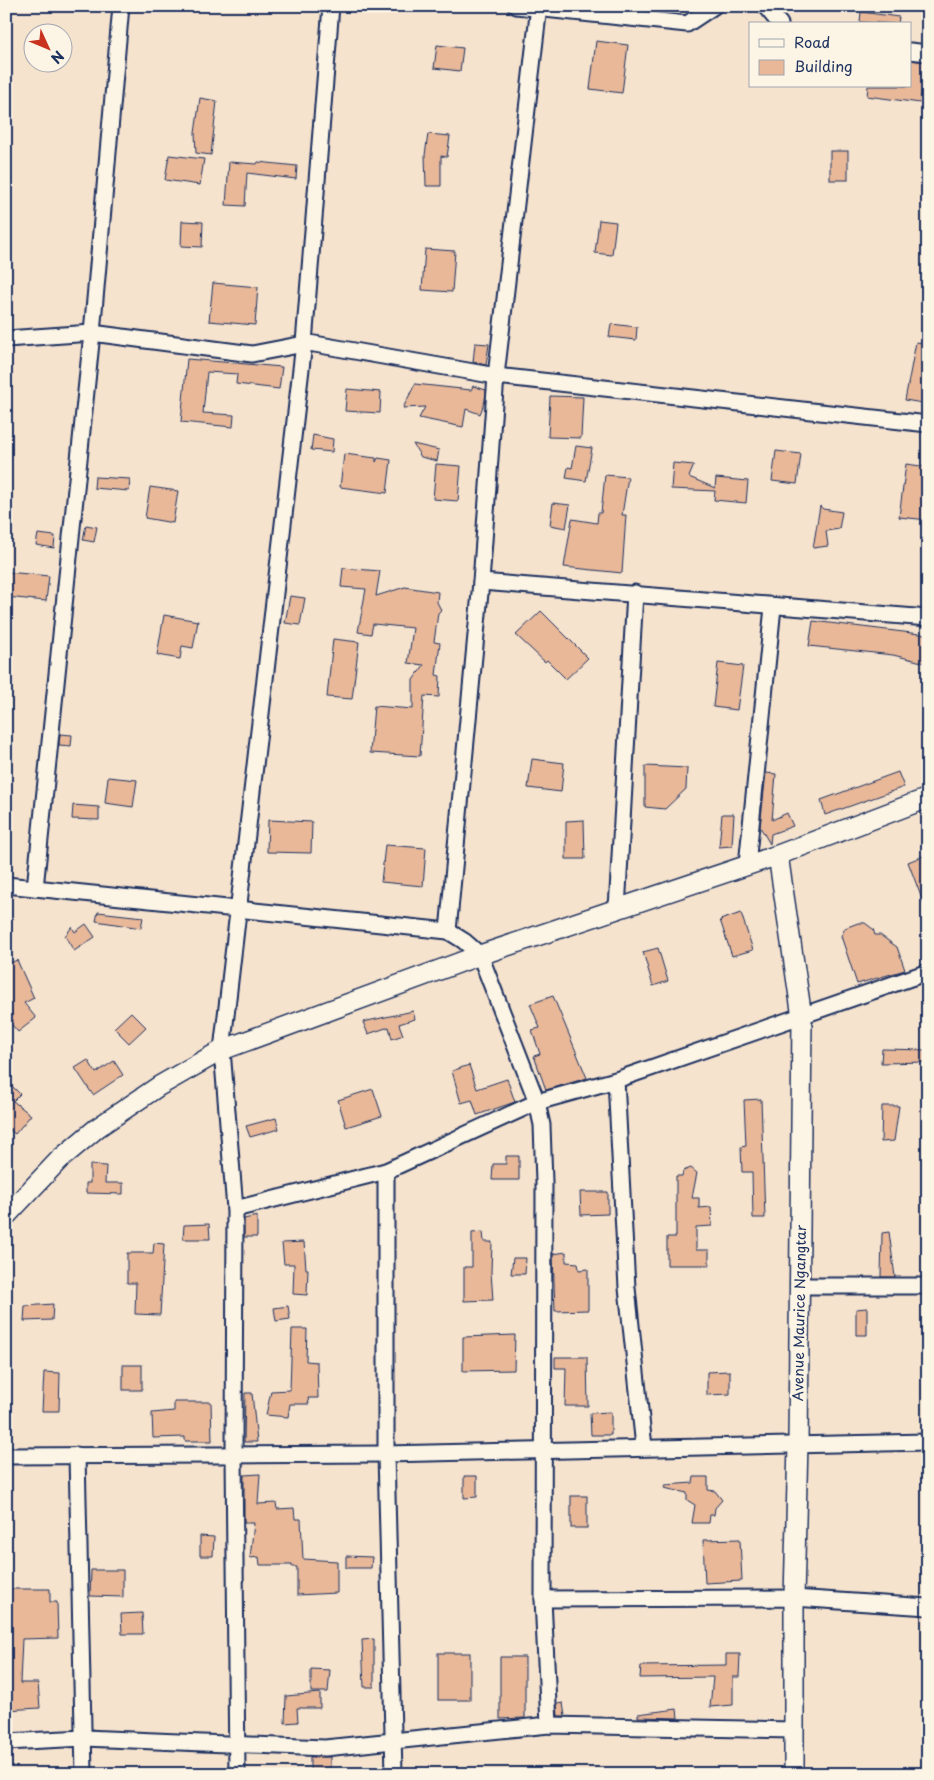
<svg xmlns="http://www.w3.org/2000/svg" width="934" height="1780" font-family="'Playpen Sans',sans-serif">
<rect width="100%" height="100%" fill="#f6e3ce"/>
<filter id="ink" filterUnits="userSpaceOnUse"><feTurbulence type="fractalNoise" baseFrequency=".02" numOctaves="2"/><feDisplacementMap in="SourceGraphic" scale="10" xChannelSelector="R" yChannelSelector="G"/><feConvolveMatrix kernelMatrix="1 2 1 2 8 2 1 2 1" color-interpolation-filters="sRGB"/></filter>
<g filter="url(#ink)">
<g fill="#e8b899" stroke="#1b2f5e">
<path d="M861 12 899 17 898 24 860 22Z"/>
<path d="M596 41 628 45 622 93 590 89Z"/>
<path d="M437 45 463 48 460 71 434 68Z"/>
<path d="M910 60 925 62 920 103 867 96 868 86H910Z"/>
<path d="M200 98 217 101 211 155 196 153 195 133Z"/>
<path d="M428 134 450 136 447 157 441 156V186H426L425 155Z"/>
<rect x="830" y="151" width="18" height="29"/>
<path d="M169 155 204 159 200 185 165 180Z"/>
<path d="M229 162 257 164 258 162 297 166 296 179 247 173 245 206 226 205Z"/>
<path d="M599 220 616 222 612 255 595 253Z"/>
<path d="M182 221 203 222 202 247 181 246Z"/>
<path d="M425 249 455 251 452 292 422 290Z"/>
<path d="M213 283 258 287 255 325 209 321Z"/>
<path d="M611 324 637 327 636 340 609 337Z"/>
<path d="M916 342 928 344 922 383 928 384V404L905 400Z"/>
<path d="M475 343 489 344 486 365 473 362Z"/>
<path d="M187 359 282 367 279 389 236 384 237 374 207 372 203 413 234 415 233 427 181 422Z"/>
<path d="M415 384 471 390 473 386 486 390 485 401 480 414 466 409 463 427 419 418 425 407 403 408Z"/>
<path d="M347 389 381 392 380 413 345 411Z"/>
<path d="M550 396 583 397 581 438 548 437Z"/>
<path d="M313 435 333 439 332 452 311 450Z"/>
<path d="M413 444 439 450 437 461 421 457Z"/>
<path d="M576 446 592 448 586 481 566 478 568 467 572 468Z"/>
<path d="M776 451 801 454 797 484 772 481Z"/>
<path d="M344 454 376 458V462L378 458 391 460 387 493 340 487Z"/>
<path d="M673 463 694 465 689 477 715 488 716 478 748 481 746 503 714 500 715 491 671 489Z"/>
<path d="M436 464 461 466 458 501 433 499Z"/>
<path d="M906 464 928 467V520L899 517Z"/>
<path d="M605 475 628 477 622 515H626L622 573 564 567 572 519 597 523 598 513H601Z"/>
<path d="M95 477 130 479 129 491 94 488Z"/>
<path d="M150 487 178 491 173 523 145 518Z"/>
<path d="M553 503 570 505 566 528 550 525Z"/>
<path d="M820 506 823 509 842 512 839 529 826 531 828 546 813 548Z"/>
<path d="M86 525 97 527 94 542 83 540Z"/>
<path d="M38 534 55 536 54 548 36 545Z"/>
<path d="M343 568 380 571 376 596 405 587 438 592 437 602 441 610 438 613 434 642 440 643 436 675 440 676 439 697 424 696 420 756 370 753 374 706 413 709V680L424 665 408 663 413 628 373 624 371 634 358 632 366 589 341 587Z"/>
<path d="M7 572 49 576 46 601 6 597Z"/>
<path d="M290 596 305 598 300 625 285 623Z"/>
<path d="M541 611 588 658 566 679 547 660 545 662 516 635Z"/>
<path d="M164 615 198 621 193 648 182 646 180 659 157 655Z"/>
<path d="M813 621 928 635 926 663 893 655 809 646Z"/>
<path d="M333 639 359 642 352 699 327 697Z"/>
<path d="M718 663 743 666 737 710 713 707Z"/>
<path d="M60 734 72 735 71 746 59 745Z"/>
<path d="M532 759 564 763 561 792 528 788Z"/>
<path d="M645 766 687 768 686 789 665 809 645 807Z"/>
<path d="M898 772 904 787 825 815 821 800Z"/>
<path d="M766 773 776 774 772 820 787 813 793 826 771 834 770 844 760 827Z"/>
<path d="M108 777 137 780 133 807 105 803Z"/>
<path d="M73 805 99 807V820L72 819Z"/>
<path d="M722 814H734L732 846 719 847Z"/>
<path d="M268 820 312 822 311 853 267 852Z"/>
<path d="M584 820 585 859H566V821Z"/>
<path d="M385 845 426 848 423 886 381 882Z"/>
<path d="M928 854V912H927L908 862Z"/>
<path d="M98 912 143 917 141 928 96 921Z"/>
<path d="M741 913 753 950 732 956 720 920Z"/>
<path d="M858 923H865L873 929 875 935H880L897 947 905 970 857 984 841 936 845 928Z"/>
<path d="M86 924 95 937 74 951 65 936 72 927 75 932Z"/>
<path d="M658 948 668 981 653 986 643 952Z"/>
<path d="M17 960 34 998 24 1003 36 1018 18 1032 6 1018V965Z"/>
<path d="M553 996 587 1078 546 1090 534 1056 540 1054 532 1030 540 1028 530 1004Z"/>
<path d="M413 1011 415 1019 399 1024 403 1035 392 1039 389 1027 368 1034 363 1022Z"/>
<path d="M131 1012 146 1027 129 1043 114 1028Z"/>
<path d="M882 1049 928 1050V1062L881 1063Z"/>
<path d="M88 1060 96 1073 114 1061 123 1075 93 1095 75 1068Z"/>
<path d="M469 1065 477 1089 507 1079 515 1102 477 1115 472 1100 461 1103 452 1071Z"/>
<path d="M6 1080 20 1094 13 1101 31 1115 15 1134 6 1127Z"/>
<path d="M373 1089 382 1116 346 1127 338 1100Z"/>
<path d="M761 1099 765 1218H753L752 1172H742L741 1147 746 1146 744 1100Z"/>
<path d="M882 1106H899L894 1141 881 1142Z"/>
<path d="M276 1118 279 1129 250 1137 246 1126Z"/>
<path d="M506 1156H519V1180H492L493 1164H506Z"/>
<path d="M90 1165 106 1166 105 1183H123V1194L86 1193V1183H90Z"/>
<path d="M691 1168 697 1173 692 1198H699V1208L711 1207 712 1226 696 1227V1250H709V1265H667V1237H676V1176H682L683 1171Z"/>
<path d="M580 1192H608V1214L581 1215Z"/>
<path d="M257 1216V1237H244V1219Z"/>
<path d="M209 1224 210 1239H183L184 1225Z"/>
<path d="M483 1232 484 1242H492L491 1272 493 1300 464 1301V1267H472V1233Z"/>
<path d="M889 1232 895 1277H881L882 1233Z"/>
<path d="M304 1242 306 1269H308L307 1295 293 1294 294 1264H284L282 1243Z"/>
<path d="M154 1243 164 1244 160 1315 135 1314 136 1283H127V1253H153Z"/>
<path d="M566 1252V1262L578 1263 579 1270 588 1269V1310L555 1311 553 1254Z"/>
<path d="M513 1258H526L525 1274H511Z"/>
<path d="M53 1304 52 1320 24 1321 25 1306Z"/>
<path d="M288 1306 290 1319 276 1321 274 1308Z"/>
<path d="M867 1308V1335H856V1309Z"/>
<path d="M292 1329H307L306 1361 317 1362 318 1398H308L309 1404H290L288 1417 266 1415 271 1391 290 1390Z"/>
<path d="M515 1335 514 1370 463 1371V1337Z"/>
<path d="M555 1357H587L588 1406H565L566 1368H555Z"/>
<rect x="123" y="1365" width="19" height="25"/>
<path d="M730 1371V1394L707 1395V1372Z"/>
<path d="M44 1372 60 1373 59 1411H42Z"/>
<path d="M245 1393H252L257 1442H244Z"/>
<path d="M174 1402H211L212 1441H185V1437L153 1438 152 1413 174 1411Z"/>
<path d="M611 1412V1435H591L590 1413Z"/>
<path d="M260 1474 258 1504 276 1503 277 1509 294 1508 295 1519H301L303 1559 337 1561V1593L297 1595V1567H292V1565H260L259 1557 250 1558 254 1523H244V1475Z"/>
<path d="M464 1476H477V1497L464 1498Z"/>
<path d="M694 1477H708V1490L715 1491 722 1500 715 1508 714 1515H710L709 1523H692L695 1505 687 1500V1493L664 1488 665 1485 693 1483Z"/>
<rect x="571" y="1496" width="16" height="32"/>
<path d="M200 1536 214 1537 213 1556H200Z"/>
<path d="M740 1539 742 1581 705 1583 703 1540Z"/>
<path d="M346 1556 372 1557 371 1568H346Z"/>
<path d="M91 1570H123V1597L90 1596Z"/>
<path d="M8 1589H50V1602H57L58 1638 22 1639 20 1683H38L40 1708 6 1710V1657H10Z"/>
<path d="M142 1613 143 1634H122L121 1614Z"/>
<path d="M374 1639V1687H364L362 1640Z"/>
<rect x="438" y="1653" width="32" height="47"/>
<path d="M726 1654H740L739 1677H733V1705L710 1707 713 1677 640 1678 641 1666 726 1665Z"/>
<path d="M500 1657H525V1718L500 1719Z"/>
<path d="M311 1669 330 1670 328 1692H311Z"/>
<path d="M320 1693V1708H297L298 1722 285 1723 286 1696Z"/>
<path d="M563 1703 565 1716H558L557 1704Z"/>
<path d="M677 1709 678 1718 638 1717V1714Z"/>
<path d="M310 1757H330V1768L310 1770Z"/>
</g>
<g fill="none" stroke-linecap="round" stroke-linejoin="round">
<defs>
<g id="minor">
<path d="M516 6 687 24 714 6"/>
<path d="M765 6 780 24"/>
<path d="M910 51 928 53"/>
<path d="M6 339 92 333 252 354 309 343 496 376 928 424"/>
<path d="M481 582 928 618"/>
<path d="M747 865 773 607"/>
<path d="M6 885 448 931 464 941 480 955 537 1102 542 1125 544 1182 543 1599 549 1725"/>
<path d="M35 888 92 333 121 6"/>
<path d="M617 909 635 593"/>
<path d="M448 931 481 582 496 376 539 6"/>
<path d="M616 1080 627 1288 644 1447"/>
<path d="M386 1171V1454L394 1774"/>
<path d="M235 1209 386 1171 537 1102 616 1080 928 972"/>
<path d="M799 1286H928"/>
<path d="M77 1455 84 1774"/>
<path d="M6 1456 386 1454 928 1442"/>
<path d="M543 1599 794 1598 928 1607"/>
<path d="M6 1742 84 1738 325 1748 549 1725 793 1730"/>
<path d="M237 1774 234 1454 235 1209 222 1050 304 343 331 6"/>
</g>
<g id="tertiary">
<path d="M778 855 802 1017 798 1444 794 1598V1774"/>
<path d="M6 1216 59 1160 97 1128 159 1086 222 1050 480 955 778 855 928 798"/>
</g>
</defs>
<use href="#minor" stroke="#1b2f5e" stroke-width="19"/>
<use href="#tertiary" stroke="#1b2f5e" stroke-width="22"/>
<use href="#minor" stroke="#fcf5e5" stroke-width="15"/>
<use href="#tertiary" stroke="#fcf5e5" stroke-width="19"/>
</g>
</g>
<g text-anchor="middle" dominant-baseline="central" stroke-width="5" stroke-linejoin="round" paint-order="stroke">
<g font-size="14" fill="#1b2f5e" stroke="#fcf5e5">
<text transform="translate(799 1313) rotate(-89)">Avenue Maurice Ngangtar</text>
</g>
</g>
<rect width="934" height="1780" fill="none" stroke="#fcf5e5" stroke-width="25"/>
<rect x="12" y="12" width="909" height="1755" fill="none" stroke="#1b2f5e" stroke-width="2" filter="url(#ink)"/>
<rect x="749" y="22" width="162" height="65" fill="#fcf5e5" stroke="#a2a6af"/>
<rect x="759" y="39" width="25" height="8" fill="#fcf5e5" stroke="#a2a6af"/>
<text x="794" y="48" font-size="15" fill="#1b2f5e">Road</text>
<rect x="759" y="60" width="25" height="15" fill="#e8b899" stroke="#a2a6af"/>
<text x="794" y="72" font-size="15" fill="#1b2f5e">Building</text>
<g transform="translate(48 48) rotate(134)"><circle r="24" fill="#fcf5e5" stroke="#a2a6af"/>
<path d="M0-4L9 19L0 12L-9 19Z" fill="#c8321e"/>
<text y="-8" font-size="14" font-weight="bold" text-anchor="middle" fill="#1b2f5e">N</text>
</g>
</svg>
